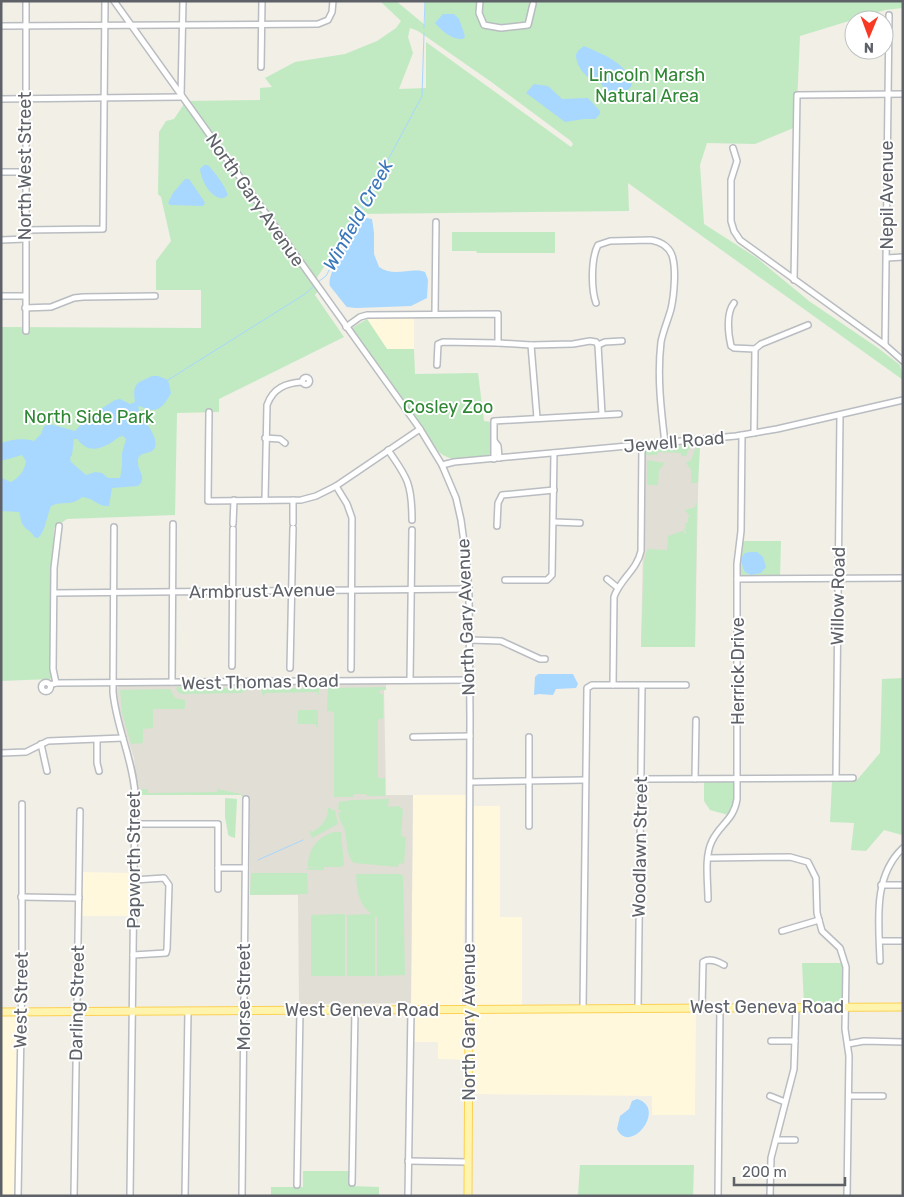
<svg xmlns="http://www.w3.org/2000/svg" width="904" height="1197" font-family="Rubik,sans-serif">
<rect width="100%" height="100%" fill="#f1efe6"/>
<g fill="#fff8dd">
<path d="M414 316V349H387L366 317Z"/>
<path d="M413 795H467L462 1007H411Z"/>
<path d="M474 806H500V917H522V1007L475 1008Z"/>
<path d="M79 872 133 873V916H79Z"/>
<path d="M696 1008 695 1115H652V1096L470 1094V1011Z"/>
<path d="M412 1011H467V1060L438 1059V1042H412Z"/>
<path d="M19 1013 15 1196H1V1014Z"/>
</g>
<g fill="#e1ded5">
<path d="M699 441 695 647H641L645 446Z"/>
<path d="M386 683V687L384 690 386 795H413L411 1003 299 1004 298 895H250V803L241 795H138L134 758 118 711 115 693 116 689 119 686 128 685Z"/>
</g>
<g fill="#c1eac2" fill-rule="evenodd">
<path d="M380 1H396L425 25V1H903V8L885 10 800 36 796 127 755 144 707 143 700 165 704 224 757 258 809 301 878 348 900 365 903 380 628 183 629 211 359 214 314 282 319 289 315 295 344 337 219 399V412L177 413 175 515 67 519 54 528 51 679 1 681V327L201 328V290H156V261L171 241 161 197 158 194 159 132 166 121 174 119 186 101 260 100V88L272 87 265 78 295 62 345 54 377 41 396 28 401 21ZM410 28 418 31 490 81 571 141 573 144 571 147 426 42V88L399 89 413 53 408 37Z"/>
<path d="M452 232H555V253H477L476 251H452Z"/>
<path d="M367 319 387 349H414L415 374 478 373 484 421 492 422 493 450 488 456C473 457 451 464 439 452L352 328Z"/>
<path d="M697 444H702L703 446 700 447 698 483H691V470L686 463 691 460Z"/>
<path d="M691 445 686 456H681V453L658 452 657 455H647L645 453 647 449 650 448Z"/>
<path d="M647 460 665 463 659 470 658 485H647Z"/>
<path d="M697 502 695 647H641L644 562 647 550 648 549 667 550 668 536 682 531 686 534V531L683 530 686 528 685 523H688V517H690L685 510 695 507Z"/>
<path d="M742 541H781L780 577H747L741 575 739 566Z"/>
<path d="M903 678V837L902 835 884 830 866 851 851 850 854 823 830 822 832 780H857L880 753 882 679Z"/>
<path d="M246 685 248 687 247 690 241 693 183 694 179 693 176 689 178 686 182 688H245Z"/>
<path d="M386 687V690H380V694H383V718L378 720V778H385V796H367L366 794H354L353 797H334V712L327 711 328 688Z"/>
<path d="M262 688H319V695H318V692L265 693 264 696 262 694Z"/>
<path d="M170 689 175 698 185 700V709H153V728L143 729V743L131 744 122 713 120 690Z"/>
<path d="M300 710H318V727H316V724H298V711Z"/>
<path d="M704 779H736V799L732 816 710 810 704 801Z"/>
<path d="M142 789H148V793H151L217 792V789L241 794 244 796V798L241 795H142Z"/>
<path d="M225 798 237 799 235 838 229 836 228 834 225 817Z"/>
<path d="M389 799 388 807 399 806 403 810 401 836 406 837 404 864 399 863 398 867 354 863C345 855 348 839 344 828 342 824 339 819 338 813L342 812 338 809 339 802 352 800Z"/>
<path d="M328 808H331V810H335L338 824 312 838 309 830 312 832C322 827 328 819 328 808Z"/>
<path d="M334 832H341L344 865 341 867H324V870H307V868L321 867H308C308 849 317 837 334 832Z"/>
<path d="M251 873H307L308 894 250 895Z"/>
<path d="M356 874H400L403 876 405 975 377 976V917L375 916V976H347V915L372 914C358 905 357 889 356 874Z"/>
<path d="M345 914V976H311V915Z"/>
<path d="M802 963H844V1005H804Z"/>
<path d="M580 1165H694L693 1196H578Z"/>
<path d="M303 1171H350V1186L379 1187V1196H271V1187H303Z"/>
</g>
<g fill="#a8d7ff" fill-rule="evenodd">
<path d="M443 14H454L459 19 465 36 463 39C452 40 442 31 435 23Z"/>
<path d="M584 46C602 54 628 63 632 85 628 92 618 97 610 94 606 92 602 85 599 81 587 81 576 66 576 55 577 51 581 48 584 46Z"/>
<path d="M534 84 548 86 562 99 588 98 600 111V114L595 119H584L565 122 526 93Z"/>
<path d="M204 165H208C215 173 224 184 228 195L224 198C211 200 201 180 200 169Z"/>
<path d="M185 179H189L204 201 205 203 203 206 170 205 168 203 173 193Z"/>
<path d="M366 218 372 219 374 233V254L379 267C395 278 410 267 425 272L428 280 427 298 411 306 356 308 347 307C345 305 331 287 330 286 325 273 357 229 366 218Z"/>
<path d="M152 376H158L168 380 171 393C163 408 156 415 140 406L138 407C141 419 159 435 155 447 152 456 138 450 138 461 137 471 148 478 138 486L112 488 109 506C98 507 92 497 82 497 71 507 63 500 51 506 47 515 46 530 38 538L34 537C32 531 26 530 23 525 20 521 21 516 19 512L1 511V478L11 482C19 478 25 470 26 461L22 455 1 461V443C13 439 23 438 34 441L41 434 44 426 50 424 75 431 88 417 115 400 120 399 130 404 135 402C132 383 137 383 152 376ZM123 436 126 439 122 453V467L120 478H108L102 473 95 472 86 475 71 462 70 458 72 455 74 439H77C87 451 95 451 109 444 115 441 116 437 123 436Z"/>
<path d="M750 552H757L763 557 766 567 761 573 751 575 745 572C742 566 739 558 745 553Z"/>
<path d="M538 674H573L578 684 576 688 556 689 553 695 539 694 534 695 535 677Z"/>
<path d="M637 1099C668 1108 630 1156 617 1129L620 1116 629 1109 632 1101Z"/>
</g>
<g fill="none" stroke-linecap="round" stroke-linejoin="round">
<g stroke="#a8d7ff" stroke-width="1">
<path d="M424 28 425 1"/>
<path d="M318 282 326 276 422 96 424 33"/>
<path d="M168 380 305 294 315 285"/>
<path d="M258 860 303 840"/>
</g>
<defs>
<g id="minor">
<path d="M114 1 420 429 442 465 456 498 461 520 467 565 469 596 470 719 469 1009"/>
<path d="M480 1 479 13 484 25 501 28 528 25 533 4"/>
<path d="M1 26 318 24 328 20 332 12 333 1"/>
<path d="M261 67 262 1"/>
<path d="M181 96 183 1"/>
<path d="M1 99 181 97"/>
<path d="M733 148 737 161 731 180V221L734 231 740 240 885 345 903 361"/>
<path d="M1 172H25"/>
<path d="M25 230 103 229 105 1"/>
<path d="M1 240 25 239"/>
<path d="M887 258 903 257"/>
<path d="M794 280 797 95 903 94"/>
<path d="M1 296H25"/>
<path d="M596 303C591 289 591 258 598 245L610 241 651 240C662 242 671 248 673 259 676 272 674 296 671 309 668 320 663 331 661 342 657 376 661 409 665 443"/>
<path d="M734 303C726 313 728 333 731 346L734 348 755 349"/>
<path d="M25 308 51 307 74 298 83 297 155 296"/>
<path d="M435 314 436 222"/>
<path d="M346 327 360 317 367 315 498 314V343"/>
<path d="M26 331V1"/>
<path d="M531 345 537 418"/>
<path d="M598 345 602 414"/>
<path d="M885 345 889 15"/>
<path d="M755 349 761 344 808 325"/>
<path d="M437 365 438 344 443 342 498 343 531 345 573 344 590 341 596 342 598 345 605 342 622 341"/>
<circle cx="306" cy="381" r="3.5"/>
<path d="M209 412 208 501 301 500 316 496 336 486 420 429"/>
<path d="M754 433 755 349"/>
<path d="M265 438 280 439 285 443"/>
<path d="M495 442 498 446 499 458"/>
<path d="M388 450C408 478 412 485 412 520"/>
<path d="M494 459V421L619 414"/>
<path d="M442 465 454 462 736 436 777 429 903 400"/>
<path d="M336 486 347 504 352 518 351 669"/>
<path d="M265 500 267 405C273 388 286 383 302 382"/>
<path d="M293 500V523"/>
<path d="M554 522 580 523"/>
<path d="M233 524 234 500"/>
<path d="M497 526 498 503 502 495 554 490"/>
<path d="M114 527 113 692C116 727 133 759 135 794L130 1196"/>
<path d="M607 579 618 588"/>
<path d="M737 579 903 578"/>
<path d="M505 580H547L552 575 554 453"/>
<path d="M55 593 469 589"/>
<path d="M470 640 501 641 540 659H545"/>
<path d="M232 666 233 529"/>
<path d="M290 668 293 528"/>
<path d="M410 680 412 530"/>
<path d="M172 682 173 524"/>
<circle cx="46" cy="687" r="4.5"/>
<path d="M56 683 53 669 54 568 59 526"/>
<path d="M50 685 56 683 470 680"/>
<path d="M613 685 614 597C620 579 637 570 641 551L642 445"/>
<path d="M413 737 470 736"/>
<path d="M529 737V826"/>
<path d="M97 740V763L99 771"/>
<path d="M41 744 47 771"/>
<path d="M1 753 26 752 48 741 123 738"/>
<path d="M836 778 840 415"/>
<path d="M641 779 853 778"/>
<path d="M695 779 696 720"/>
<path d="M471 782 585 780"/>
<path d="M135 824H218V889"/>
<path d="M708 858 790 857 808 862 816 878 817 913 822 931 840 948 846 967 845 1029 849 1056 847 1196"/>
<path d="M218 868H245"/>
<path d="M881 885H903"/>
<path d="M21 897 79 898"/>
<path d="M708 899C708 881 704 857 712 841 720 824 734 820 737 799V564L741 531 742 435"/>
<path d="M782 931 819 920"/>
<path d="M880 941H903"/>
<path d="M133 955 166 953 167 949 169 885 164 878 134 880"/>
<path d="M880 961C879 923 872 877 903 848"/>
<path d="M638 1008 642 686"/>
<path d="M702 1008 703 962C710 958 717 961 724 965"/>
<path d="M583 1009 587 688 592 685H686"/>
<path d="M771 1041H795"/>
<path d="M848 1044 864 1041 903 1042"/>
<path d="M770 1096 785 1102"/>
<path d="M849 1096H883"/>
<path d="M776 1140H795"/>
<path d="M408 1161 468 1162"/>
<path d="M352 1183 355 1010"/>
<path d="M297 1185 300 1010"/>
<path d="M18 1196 22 972V804"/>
<path d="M74 1196 80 811"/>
<path d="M185 1196 188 1011"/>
<path d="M242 1196 246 799"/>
<path d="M408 1196 411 1010"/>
<path d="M718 1196 720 1007"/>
<path d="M770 1196 771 1158 794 1069 796 1007"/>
</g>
<g id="major">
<path d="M1 1012 903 1007"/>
<path d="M468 1196 469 1009"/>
</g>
</defs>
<use href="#minor" stroke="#b9bcc1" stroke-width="8"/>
<use href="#major" stroke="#fdd153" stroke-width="9"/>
<use href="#minor" stroke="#fff" stroke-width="5"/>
<use href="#major" stroke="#fff4ad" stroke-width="7"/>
</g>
<g text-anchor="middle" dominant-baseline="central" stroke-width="4" stroke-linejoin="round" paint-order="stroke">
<g font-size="18" fill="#2e8734" stroke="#fff">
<text x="647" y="75">Lincoln Marsh<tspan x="647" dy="21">Natural Area</tspan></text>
<text x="448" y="407">Cosley Zoo</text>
<text x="89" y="417">North Side Park</text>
</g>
<g font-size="18" fill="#5e6268" stroke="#fff">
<text transform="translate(25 166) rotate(-90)">North West Street</text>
<text transform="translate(887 195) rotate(-90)">Nepil Avenue</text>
<text transform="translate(255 200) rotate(55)">North Gary Avenue</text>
<text transform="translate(674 442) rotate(-5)">Jewell Road</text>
<text transform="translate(262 591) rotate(-1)">Armbrust Avenue</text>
<text transform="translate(838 596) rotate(-89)">Willow Road</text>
<text transform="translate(466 617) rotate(-92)">North Gary Avenue</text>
<text transform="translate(738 671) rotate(-90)">Herrick Drive</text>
<text transform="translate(260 682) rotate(-1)">West Thomas Road</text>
<text transform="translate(640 847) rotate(-89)">Woodlawn Street</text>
<text transform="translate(134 860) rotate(-90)">Papworth Street</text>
<text transform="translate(244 997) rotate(-90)">Morse Street</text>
<text transform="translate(21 1000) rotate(-89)">West Street</text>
<text transform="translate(77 1003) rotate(-89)">Darling Street</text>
<text x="767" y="1007">West Geneva Road</text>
<text x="362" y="1010">West Geneva Road</text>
<text transform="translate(469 1022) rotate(-90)">North Gary Avenue</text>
</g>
<g font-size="19" font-style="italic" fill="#3a77bb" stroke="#fff">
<text transform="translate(358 215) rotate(-61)">Winfield Creek</text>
</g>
</g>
<rect width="904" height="1197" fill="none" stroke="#5e6268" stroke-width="5"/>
<g transform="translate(869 35) rotate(181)"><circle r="24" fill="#ffffff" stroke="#bfc0c3"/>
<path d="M0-4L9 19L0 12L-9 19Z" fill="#f83a25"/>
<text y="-8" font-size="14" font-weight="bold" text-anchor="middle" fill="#5e6268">N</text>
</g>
<path d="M734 1177v8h111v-8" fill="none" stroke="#5e6268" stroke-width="2.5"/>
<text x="742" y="1177" font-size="15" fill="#5e6268" stroke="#ffffff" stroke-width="4" paint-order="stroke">200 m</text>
</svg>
